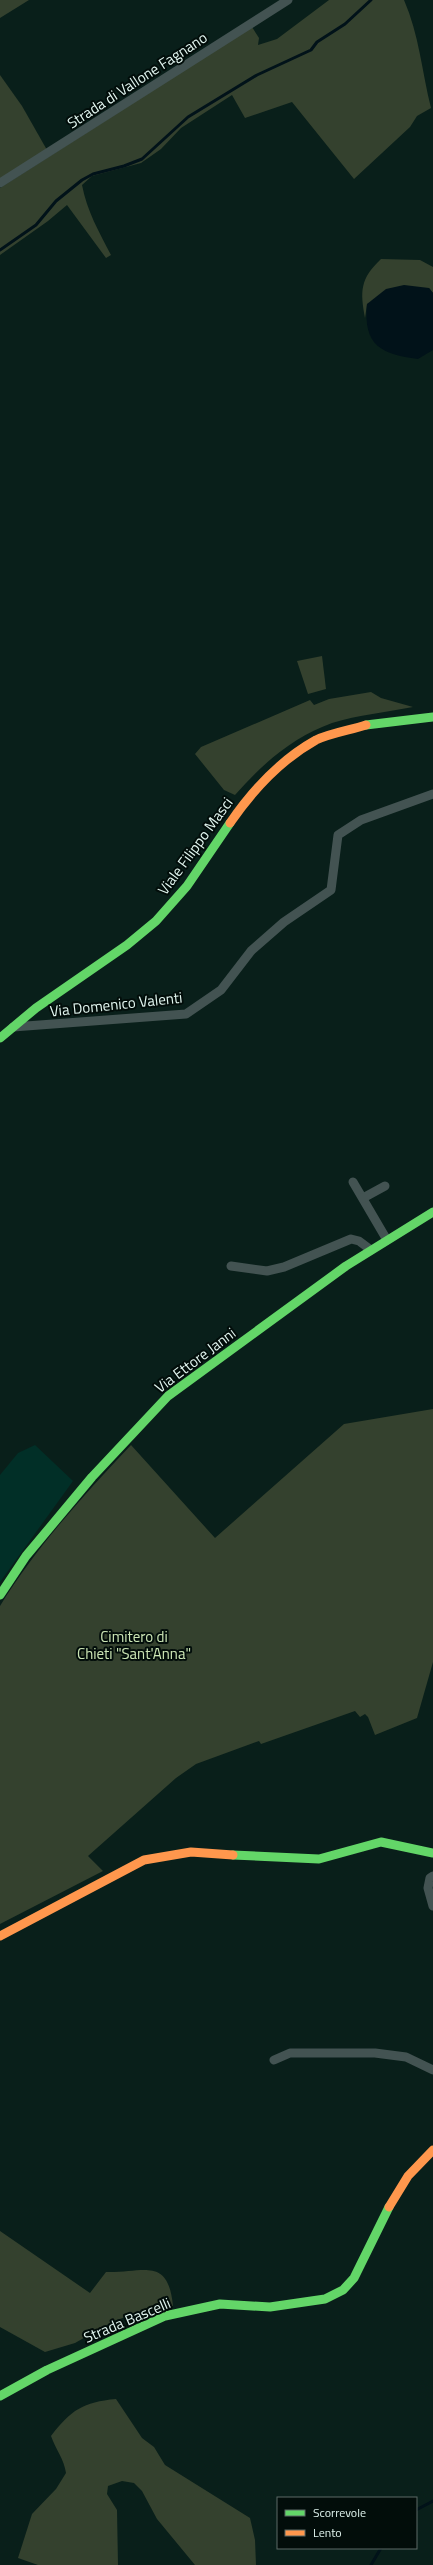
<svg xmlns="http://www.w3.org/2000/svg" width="433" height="2565" font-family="'Titillium Web',sans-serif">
<rect width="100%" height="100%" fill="#091f1a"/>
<path fill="#012f27" d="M35 1445 73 1481 0 1582V1475L18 1453Z"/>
<g fill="#34412e">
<path d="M0 0H29L0 18Z"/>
<path d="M329 0H404C419 34 422 72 431 108L417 116 410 127 354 179 292 102 245 118 232 95 181 128 161 149 141 163 92 176 82 185C87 211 99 232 111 255L106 258 67 205 48 221 0 255V188L252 27 259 38 258 45 277 39Z"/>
<path d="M0 75 22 106 47 150 0 179Z"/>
<path d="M381 259 420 260 433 267V293L429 288 367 304 365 318C360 291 360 279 381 259Z"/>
<path d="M322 656 326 689 308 694 297 661Z"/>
<path d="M371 692 381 698 413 707C387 712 358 715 332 723 293 737 262 764 235 795L224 790 195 754 201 747 310 700 314 705 329 699Z"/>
<path d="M433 1409V1662L417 1718 375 1735 368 1717 365 1714 360 1717 355 1711 261 1744 259 1741 196 1764 176 1778 88 1856 103 1871 0 1924V1606C37 1546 83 1496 131 1445L215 1538 344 1424Z"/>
<path d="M0 2231 90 2293 106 2272C144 2273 168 2256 173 2306L143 2311 114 2321 75 2343 45 2352 0 2327Z"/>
<path d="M116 2399 142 2438 154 2447 165 2465 250 2518 255 2540 256 2565H195L157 2519 142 2491 134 2483 122 2481 108 2486 107 2494 117 2510 118 2565H38L18 2558 32 2514 56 2489 66 2473C64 2459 56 2450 51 2436 71 2410 83 2402 116 2399Z"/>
</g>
<path fill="#011219" d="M404 285 429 288 433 293V350L418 359C381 354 363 346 367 304L386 289Z"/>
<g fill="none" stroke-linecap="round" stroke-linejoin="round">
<g stroke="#011219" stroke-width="3">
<path d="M0 250 36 225 56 201 82 180 93 174 124 166 142 159 188 117 257 75 311 50 317 42 345 24 371 0"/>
<path d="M416 2510 433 2501"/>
<path d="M371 2565 381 2548"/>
</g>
<g stroke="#435352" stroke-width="9">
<path d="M0 183 288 0"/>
<path d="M13 1027 186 1014 221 990 251 951 284 922 331 890 338 835 361 820 433 794"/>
<path d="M353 1182 387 1240"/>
<path d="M363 1198 385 1186"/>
<path d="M231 1266 267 1271 284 1267 351 1239 359 1241 371 1250"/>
<path d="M433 1876 430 1878 428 1888 433 1906"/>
<path d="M274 2060 290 2053H375L406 2057 433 2070"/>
</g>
<g stroke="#63d668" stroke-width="9">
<path d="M366 725 433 717"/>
<path d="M0 1038 36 1008 127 945 156 921 187 886 230 823"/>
<path d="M0 1595 26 1556 92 1477 168 1396 346 1266 433 1212"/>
<path d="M233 1855 319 1859 381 1842 433 1853"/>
<path d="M0 2396 47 2370 165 2316 220 2304 270 2307 325 2299 343 2290 354 2278 389 2207"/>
</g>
<g stroke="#ff974d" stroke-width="9">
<path d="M230 823C252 791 282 759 316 740 331 733 351 730 366 725"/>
<path d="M0 1936 144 1860 191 1852 233 1855"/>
<path d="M389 2207 408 2176 433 2150"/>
</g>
</g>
<g text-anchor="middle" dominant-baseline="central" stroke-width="4" stroke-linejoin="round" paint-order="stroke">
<g font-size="15" fill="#e2f6f0" stroke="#020d0a">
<text transform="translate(137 80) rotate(-33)">Strada di Vallone Fagnano</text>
<text transform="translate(195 846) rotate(-54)">Viale Filippo Masci</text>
<text transform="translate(116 1004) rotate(-6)">Via Domenico Valenti</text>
<text transform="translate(195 1360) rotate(-37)">Via Ettore Janni</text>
<text transform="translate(127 2320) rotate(-23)">Strada Bascelli</text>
</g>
<g font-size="15" fill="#cde7b6" stroke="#020d0a">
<text x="134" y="1636">Cimitero di<tspan x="134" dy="17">Chieti "Sant'Anna"</tspan></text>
</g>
</g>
<rect x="277" y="2497" width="140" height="52" fill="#020d0a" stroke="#5c6a66"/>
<rect x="285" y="2510" width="20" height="6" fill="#63d668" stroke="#5c6a66"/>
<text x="313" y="2517" font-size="12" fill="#e2f6f0">Scorrevole</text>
<rect x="285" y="2530" width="20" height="6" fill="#ff974d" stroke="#5c6a66"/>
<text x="313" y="2537" font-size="12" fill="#e2f6f0">Lento</text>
</svg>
